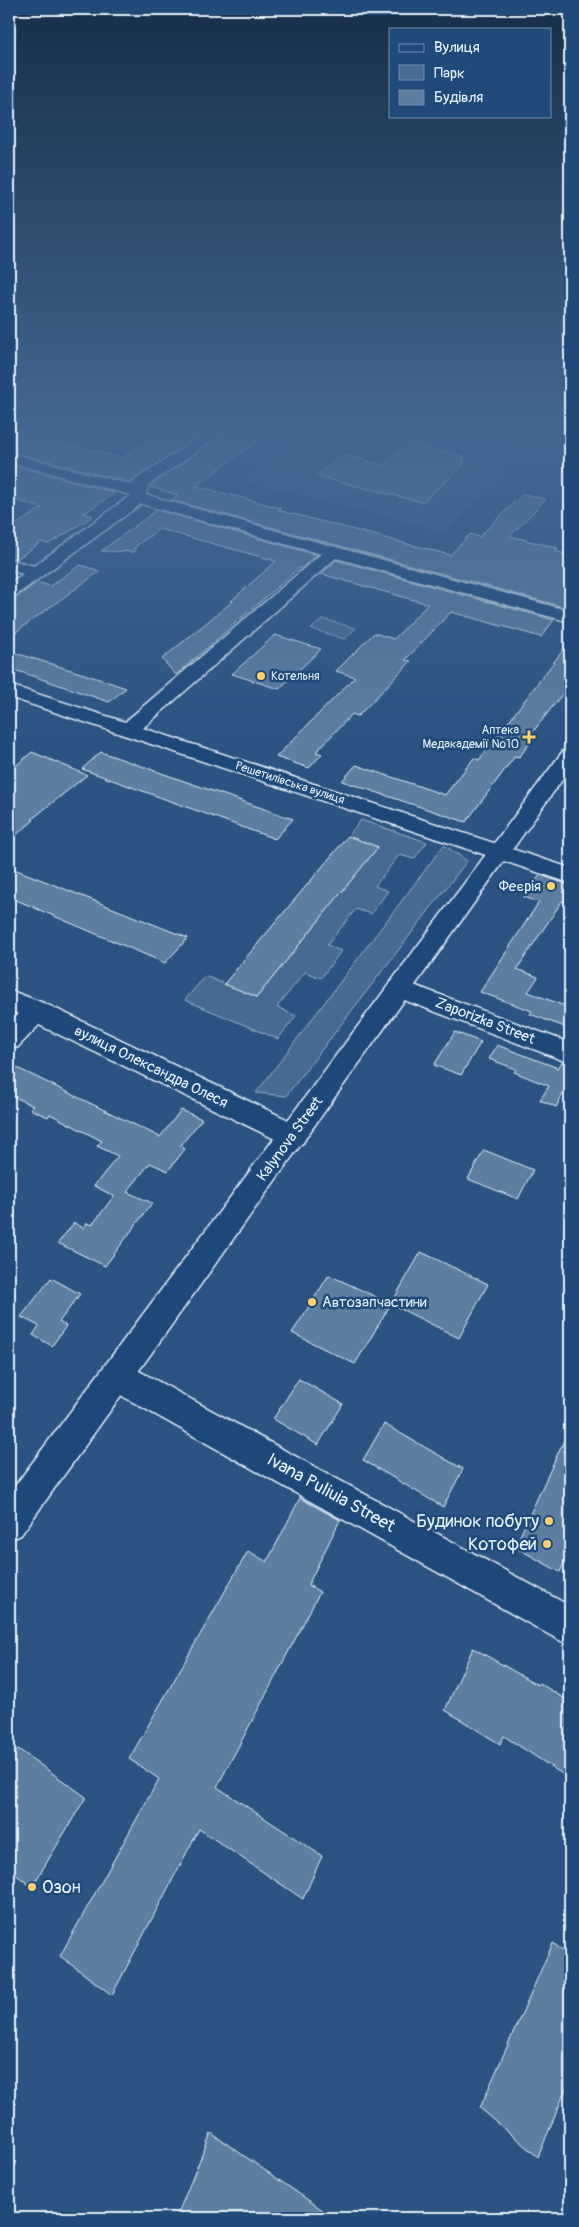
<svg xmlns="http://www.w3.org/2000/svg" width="579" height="2227" font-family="Pangolin,sans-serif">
<rect width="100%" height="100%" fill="#2b5482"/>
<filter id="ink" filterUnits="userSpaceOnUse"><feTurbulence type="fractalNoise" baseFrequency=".02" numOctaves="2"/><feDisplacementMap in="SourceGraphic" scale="10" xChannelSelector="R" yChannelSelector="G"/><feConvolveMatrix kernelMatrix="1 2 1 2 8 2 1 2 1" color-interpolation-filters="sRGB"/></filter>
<g filter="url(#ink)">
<path fill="#3a608b" d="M312 430H336L510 471 445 532 244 481Z"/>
<g fill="#476b93" stroke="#98aec6">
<path d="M323 619 356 628 345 639 311 629Z"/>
<path d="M361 820 427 842 414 859 399 855 375 886 388 891 371 914 356 909 327 945 341 951 321 978 305 972 277 1007 296 1016 278 1039 185 1000 205 976 257 997 378 847 348 836Z"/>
<path d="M444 845 467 861 286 1096 256 1093Z"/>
</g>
<g fill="#5d7da1" stroke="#e8f1f8">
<path d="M9 430 122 458 164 430H207L130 482 9 451Z"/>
<path d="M229 430H272L196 486 281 508 278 510 450 555 470 534 479 537 523 494 546 499 510 536 558 548 554 551 570 555V600L564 607 171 500 178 495 150 487Z"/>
<path d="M410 444 464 456 461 468 422 502 316 476 343 455 383 465Z"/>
<path d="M9 464 115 493 84 513 93 516 59 538 48 544 41 542 17 559 9 557V529L42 508 9 498Z"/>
<path d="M157 510 317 555 301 568H299L176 675 162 659 233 601H231L276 561 159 529 135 547V552L101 551Z"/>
<path d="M336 560 554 620 541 637 451 612 405 660 411 661 358 716 352 714 316 752 322 754 309 768 276 757 355 677 336 671 374 633 394 639 428 604 321 574Z"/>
<path d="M80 565 100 571 9 637V599L16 598 37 582 50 586Z"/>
<path d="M275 635 321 649 279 689 232 674Z"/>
<path d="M570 641V684L529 737 534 738 519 757 515 756 466 822 342 781 356 765 445 795 474 758 479 760Z"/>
<path d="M9 651 84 674 126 688 109 702 9 668Z"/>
<path d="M32 752 87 775 32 819 34 820 9 841V772Z"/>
<path d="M101 752 293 819 275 839 82 769Z"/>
<path d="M348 836 378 847 257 997 224 984Z"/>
<path d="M9 867 188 938 165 963 9 897Z"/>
<path d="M540 875 570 885V894L565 902 562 901 517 969 538 977 528 992 570 1008V1029L530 1014 532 1011 480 992 539 902 524 897Z"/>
<path d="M455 1032 481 1042 461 1075 434 1065Z"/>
<path d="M497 1045 558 1068 562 1062 570 1065V1080L556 1107 540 1100 549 1086 514 1072 516 1069 489 1059Z"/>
<path d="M9 1064 160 1137 181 1110 202 1119 180 1146 185 1149 168 1171 150 1163 127 1192 152 1203 105 1266 58 1243 74 1223 84 1228 87 1223 92 1225 114 1196 94 1186 118 1156 97 1146 102 1141 50 1114 48 1117 30 1109 33 1106 9 1094Z"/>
<path d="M484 1150 533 1170 518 1199 468 1179Z"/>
<path d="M421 1252 488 1284 459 1338 391 1304Z"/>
<path d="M329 1275 391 1304 355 1364 292 1333Z"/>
<path d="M51 1278 80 1294 59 1322 66 1326 52 1346 33 1335 39 1326 21 1317Z"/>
<path d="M299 1379 343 1404 318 1445 273 1419Z"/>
<path d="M384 1424 463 1469 443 1507 363 1460Z"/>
<path d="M570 1427V1549L560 1572 515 1547Z"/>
<path d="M300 1498 340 1520 308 1585 320 1592 217 1787 322 1856 303 1899 199 1829 112 1995 60 1956 159 1779 129 1759 248 1551 267 1562Z"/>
<path d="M473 1648 538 1685 539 1683 570 1702V1779L504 1736 500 1744 445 1710Z"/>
<path d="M18 1749 86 1797 32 1887 9 1869V1764Z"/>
<path d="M553 1943 570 1957V2079L538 2157 480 2108Z"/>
<path d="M211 2133 334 2218H176Z"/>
</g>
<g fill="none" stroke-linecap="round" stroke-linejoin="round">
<defs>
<g id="minor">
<path d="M210 430H227L148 485 146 495 570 611V622L336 558 143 728 570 868V883L9 697V685L125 722 321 554 141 504 15 596 9 597V584L23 574 9 569V559L34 566 131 495 9 462V453L132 485 135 480Z"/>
<path d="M400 980 570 1043V1063L391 995 387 989 391 983Z"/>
<path d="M9 990 46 1004 303 1127 307 1135 303 1143 293 1146 283 1143 39 1025 18 1047 9 1050V1024L18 1014 9 1010Z"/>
<path d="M117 1361 128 1365 570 1606V1645L557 1639 106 1387 101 1376 106 1365Z"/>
</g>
<path id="major" d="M570 749V769L21 1535 9 1540V1494L563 751Z"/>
</defs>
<use href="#minor" stroke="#e8f1f8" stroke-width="3"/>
<use href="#major" stroke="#e8f1f8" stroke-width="3"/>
<use href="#minor" fill="#1f4a7a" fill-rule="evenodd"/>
<use href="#major" fill="#1f4a7a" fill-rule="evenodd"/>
</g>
</g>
<linearGradient id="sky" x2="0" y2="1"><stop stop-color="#182e48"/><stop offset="0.58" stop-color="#446792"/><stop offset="1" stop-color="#446792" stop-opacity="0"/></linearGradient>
<rect width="579" height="742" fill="url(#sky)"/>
<g fill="#ffd166" stroke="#1f4a7a" stroke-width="2">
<circle cx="261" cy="676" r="5"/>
<path d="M526.5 729.5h5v5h5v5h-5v5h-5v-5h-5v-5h5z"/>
<circle cx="551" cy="886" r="5"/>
<circle cx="312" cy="1302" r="5"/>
<circle cx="549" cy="1521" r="5"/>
<circle cx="547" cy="1544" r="5"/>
<circle cx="32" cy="1887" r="5"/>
</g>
<g text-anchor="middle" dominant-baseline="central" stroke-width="5" stroke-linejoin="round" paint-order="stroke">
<g font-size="12" fill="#e8f1f8" stroke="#1f4a7a" text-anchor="start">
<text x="271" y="676">Котельня</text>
<text x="519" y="730" text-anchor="end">Аптека<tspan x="519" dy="14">Медакадемії №10</tspan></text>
</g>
<g font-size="12" fill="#e8f1f8" stroke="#1f4a7a">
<text transform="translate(290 783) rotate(18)">Решетилівська вулиця</text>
</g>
<g font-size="15" fill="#e8f1f8" stroke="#1f4a7a" text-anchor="end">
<text x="541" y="886">Феєрія</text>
<text x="322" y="1302" text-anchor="start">Автозапчастини</text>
</g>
<g font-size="15" fill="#e8f1f8" stroke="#1f4a7a">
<text transform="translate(485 1021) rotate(21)">Zaporizka Street</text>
<text transform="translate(151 1067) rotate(26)">вулиця Олександра Олеся</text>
<text transform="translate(290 1139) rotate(-54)">Kalynova Street</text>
</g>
<g font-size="18" fill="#e8f1f8" stroke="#1f4a7a">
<text transform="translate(331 1493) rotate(29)">Ivana Puliuia Street</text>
</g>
<g font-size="18" fill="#e8f1f8" stroke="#1f4a7a" text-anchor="end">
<text x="539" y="1521">Будинок побуту</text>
<text x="537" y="1544">Котофей</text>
<text x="42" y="1887" text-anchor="start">Озон</text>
</g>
</g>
<rect width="579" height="2227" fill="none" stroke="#1f4a7a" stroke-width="30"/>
<rect x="15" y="15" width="549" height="2197" fill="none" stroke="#e8f1f8" stroke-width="2" filter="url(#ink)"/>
<rect x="389" y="28" width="162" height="90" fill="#1f4a7a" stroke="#6f8dac"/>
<rect x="399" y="44" width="25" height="8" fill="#1f4a7a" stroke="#6f8dac"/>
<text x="434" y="52" font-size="15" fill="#e8f1f8">Вулиця</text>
<rect x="399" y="65" width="25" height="15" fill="#476b93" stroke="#6f8dac"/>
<text x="434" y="78" font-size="15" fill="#e8f1f8">Парк</text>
<rect x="399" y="90" width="25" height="15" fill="#5d7da1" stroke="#6f8dac"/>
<text x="434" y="102" font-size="15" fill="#e8f1f8">Будівля</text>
</svg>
